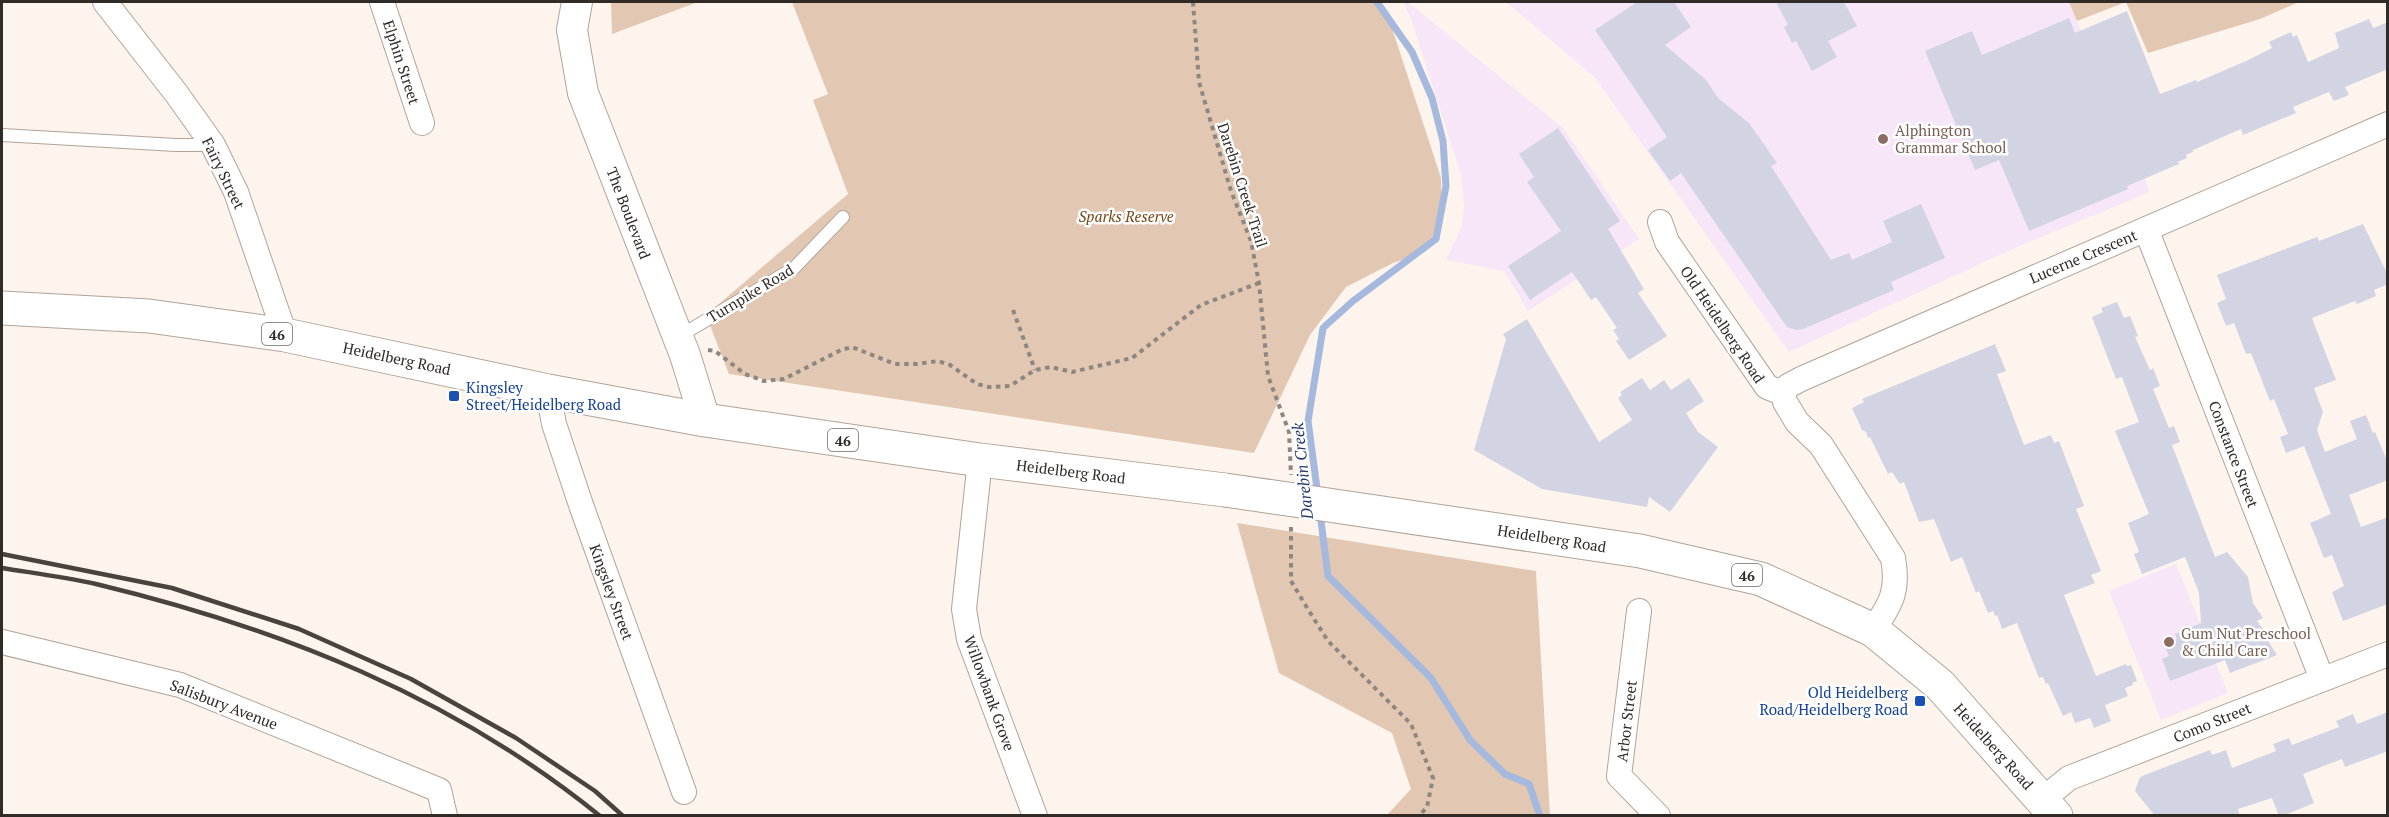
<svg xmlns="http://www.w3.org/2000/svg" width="2389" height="817" font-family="'PT Serif',serif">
<rect width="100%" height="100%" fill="#fdf4ed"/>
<g fill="#f6e6f8">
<path d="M1403 2H1408L1563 128 1639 239 1528 311 1504 271 1446 260 1461 228 1464 207 1461 175 1411 19Z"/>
<path d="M1506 2H2069L2150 192 2019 246 1789 352 1601 86 1593 76Z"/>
<path d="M2176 564 2228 693 2161 720 2109 591Z"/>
</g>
<g fill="#e2c8b2">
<path d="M611 2H698L612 34Z"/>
<path d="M792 2H1379L1392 28 1441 178 1442 220 1434 241 1421 254 1393 263 1346 287 1310 335 1254 453 729 374 706 315 848 194 813 100 828 94Z"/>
<path d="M2069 2H2299L2260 19 2148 53 2126 2 2077 21Z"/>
<path d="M1237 523 1536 571 1550 815H1387L1411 789 1392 733 1279 673Z"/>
</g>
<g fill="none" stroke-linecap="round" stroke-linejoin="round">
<g stroke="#a5b8dd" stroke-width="7">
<path d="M1318 496 1308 421 1323 328 1353 301 1436 239 1446 186 1443 141 1432 98 1412 52 1377 2"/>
<path d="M1320 513 1328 576 1431 678 1470 740 1505 774 1529 784 1540 816"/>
</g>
</g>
<g fill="#d2d4e4">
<path d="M1637 2H1674L1691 27 1665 45 1706 80 1718 98 1749 123 1777 163 1771 166 1831 260 1849 253 1852 260 1892 242 1883 221 1921 204 1945 258 1891 282 1894 290 1803 329 1796 330 1787 327 1681 173 1670 181 1648 150 1667 137 1595 30Z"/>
<path d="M1776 2H1844L1857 26 1828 41 1837 57 1812 71 1796 41 1792 43 1784 27 1788 25Z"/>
<path d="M2127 11 2160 94 2196 80 2197 82 2246 61 2272 48 2269 42 2291 32 2293 37 2297 35 2308 62 2339 48 2335 33 2369 19 2373 28 2388 22V69L2345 87 2349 95 2334 101 2329 92 2293 107 2296 113 2243 135 2241 129 2193 150V152L2186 155 2187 158 2178 162 2179 164 2127 186 2128 189 2029 231 1999 160 1975 170 1925 51 1972 31 1982 55 2069 18 2075 33Z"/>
<path d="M1558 128 1620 221 1608 229 1644 289 1638 293 1667 336 1629 360 1616 341 1619 339 1613 330 1617 328 1596 297 1591 300 1572 272 1530 300 1508 266 1561 231 1527 182 1534 177 1519 154Z"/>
<path d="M2363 224 2388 275V284L2374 290 2376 296 2357 304 2355 301 2312 318 2336 380 2314 388 2323 412 2317 430 2325 452 2357 439 2350 421 2366 415 2373 433 2375 432 2388 463V480L2349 495 2361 527 2388 517V604L2343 621 2332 592 2344 586 2332 555 2324 558 2310 523 2331 514 2304 446 2286 453 2280 437 2288 434 2274 399 2270 401 2251 353 2246 354 2234 323 2226 326 2217 303 2226 299 2217 275 2317 237 2319 241Z"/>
<path d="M2117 302 2124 318 2130 316 2138 336 2135 337 2150 370 2153 368 2160 386 2153 389 2169 428 2174 426 2180 442 2172 445 2215 557 2227 552 2248 577 2253 603 2263 618 2257 621 2271 640 2268 641 2277 655 2230 673 2225 660 2170 681 2162 659 2169 656 2164 644 2177 639 2175 634 2201 623 2199 593 2185 557 2142 574 2134 554 2139 552 2128 523 2149 514 2115 431 2139 422 2122 377 2116 379 2092 317 2103 312 2101 308Z"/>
<path d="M1527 319 1599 442 1632 420 1618 398 1622 395 1620 392 1642 378 1650 390 1664 380 1671 390 1689 378 1704 401 1686 413 1698 432 1718 447 1670 512 1649 497 1647 507 1542 489 1474 450 1506 339 1503 334Z"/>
<path d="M1995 344 2006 371 1997 374 2024 445 2051 435 2054 443 2059 441 2084 506 2076 509 2101 571 2091 575 2095 583 2064 595 2096 676 2126 664 2127 666 2131 665 2137 681 2132 683 2133 685 2125 688 2128 696 2105 705 2111 721 2094 728 2090 718 2075 723 2071 712 2063 716 2048 683 2046 684 2043 677 2039 678 2017 623 2002 629 1997 615 1995 616 1993 611 1988 613 1979 591 1976 593 1962 557 1951 562 1934 519 1919 522 1904 482 1900 484 1892 472 1888 474 1870 437 1868 438 1866 432 1862 430 1852 408 1864 402 1862 399Z"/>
<path d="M2388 712V751L2345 767 2342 759 2303 774 2314 803 2282 816H2279L2272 798 2238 809 2240 816H2155L2135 791 2139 779 2142 776 2210 750 2212 755 2226 750 2232 768 2276 751 2273 744 2289 738 2292 745 2339 727 2336 721 2353 714 2357 724Z"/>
</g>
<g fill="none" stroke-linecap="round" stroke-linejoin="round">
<defs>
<g id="service">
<path d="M2 135 176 145H213"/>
<path d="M678 337 794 268 843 217"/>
</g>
<g id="minor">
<path d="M105 2 176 93 213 145 236 192 285 335"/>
<path d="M382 2 422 123"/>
<path d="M1660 222 1667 242 1767 387 1783 393"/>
<path d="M2146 229 2322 679"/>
<path d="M548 391 554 424 581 505 684 792"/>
<path d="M1783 393 1788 386 1801 379 2388 124"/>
<path d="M1783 393 1785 402 1797 422 1821 445 1893 558C1899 591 1891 604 1873 630"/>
<path d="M980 460 964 609 969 639 1035 816"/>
<path d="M1639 611 1619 776 1658 816"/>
<path d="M2 642 180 685 439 790 445 816"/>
<path d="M2042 800 2069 778 2388 654"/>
</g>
<path id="tertiary" d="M577 2 572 30 583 93 685 355 705 420"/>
<g id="primary">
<path d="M2 308 149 316 285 335 548 391 705 420 980 460 1225 490"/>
<path d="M1301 501 1640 551 1761 579 1873 630 1940 685 2056 816"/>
</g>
</defs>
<use href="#service" stroke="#b1a398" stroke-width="14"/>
<use href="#minor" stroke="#b1a398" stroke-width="26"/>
<use href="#tertiary" stroke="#b1a398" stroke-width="32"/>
<use href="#primary" stroke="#b1a398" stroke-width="35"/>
<g stroke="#8e8781" stroke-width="4" stroke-dasharray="4.5 4.5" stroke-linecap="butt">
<path d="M1193 2 1199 82 1231 191 1251 241 1259 283 1268 376 1289 432 1291 475"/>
<path d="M1013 310 1035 370"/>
<path d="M708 350 715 351 745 374 764 381 784 379 841 350 852 347 895 364H917L938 361 950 365 977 384 989 387 1010 386 1035 370 1051 367 1072 372 1132 358 1201 305 1259 283"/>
<path d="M1291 527V581L1309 611 1328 641 1411 724 1433 778 1427 807 1419 816"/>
</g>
<use href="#service" stroke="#fff" stroke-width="12"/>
<use href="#minor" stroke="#fff" stroke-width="24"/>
<use href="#tertiary" stroke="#fff" stroke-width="30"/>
<use href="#primary" stroke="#fff" stroke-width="33"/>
<g stroke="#48433d" stroke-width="4.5">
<path d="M2 554 172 588 299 629 411 679 516 738 595 791 623 816"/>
<path d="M2 568C33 573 65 577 96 584 279 628 452 696 600 816"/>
</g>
<defs>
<path id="primary-bridge" d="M1225 490 1301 501"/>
</defs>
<use href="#primary-bridge" stroke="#b1a398" stroke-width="35" stroke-linecap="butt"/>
<use href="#primary-bridge" stroke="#fff" stroke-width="33"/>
</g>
<g fill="#8d6e63" stroke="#fff" stroke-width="2">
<circle cx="1883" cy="139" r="6"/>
<circle cx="2169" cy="642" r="6"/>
</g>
<g fill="#1a4fb4" stroke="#fff" stroke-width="2">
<rect x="448" y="390" width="12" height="12" rx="3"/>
<rect x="1914" y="695" width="12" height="12" rx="3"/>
</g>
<g text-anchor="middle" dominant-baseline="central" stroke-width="5" stroke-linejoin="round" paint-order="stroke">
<g fill="#fff" stroke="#6e6b67" stroke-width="1.5">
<rect x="262" y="323" width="30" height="22" rx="4.5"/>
<rect x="828" y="429" width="30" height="22" rx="4.5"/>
<rect x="1732" y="564" width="30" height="22" rx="4.5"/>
</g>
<g font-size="14" font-weight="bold" fill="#302b26">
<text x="277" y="334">46</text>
<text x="843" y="440">46</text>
<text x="1747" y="575">46</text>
</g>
<g font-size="15" fill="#302b26" stroke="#fff">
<text transform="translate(402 62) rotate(72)">Elphin Street</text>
<text transform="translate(224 173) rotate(64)">Fairy Street</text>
<text transform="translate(1243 185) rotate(72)">Darebin Creek Trail</text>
<text transform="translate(629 213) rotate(69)">The Boulevard</text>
<text transform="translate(2083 256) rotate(-23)">Lucerne Crescent</text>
<text transform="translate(750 293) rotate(-31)">Turnpike Road</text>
<text transform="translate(1723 324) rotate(56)">Old Heidelberg Road</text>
<text transform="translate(397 358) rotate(12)">Heidelberg Road</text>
<text transform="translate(2234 454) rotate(69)">Constance Street</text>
<text transform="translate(1071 471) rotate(7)">Heidelberg Road</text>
<text transform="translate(1552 538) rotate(9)">Heidelberg Road</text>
<text transform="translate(612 592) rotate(70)">Kingsley Street</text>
<text transform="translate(990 693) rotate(70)">Willowbank Grove</text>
<text transform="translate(224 704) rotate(21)">Salisbury Avenue</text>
<text transform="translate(1626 721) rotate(-83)">Arbor Street</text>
<text transform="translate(2212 722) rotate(-22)">Como Street</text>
<text transform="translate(1994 746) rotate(48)">Heidelberg Road</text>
</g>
<g font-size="15" fill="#785e54" stroke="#fff" text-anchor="start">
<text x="1895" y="130">Alphington<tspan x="1895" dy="17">Grammar School</tspan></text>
<text x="2181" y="633">Gum Nut Preschool<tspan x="2181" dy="17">&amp; Child Care</tspan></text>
</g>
<g font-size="15" font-style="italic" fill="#754819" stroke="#fff">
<text x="1126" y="216">Sparks Reserve</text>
</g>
<g font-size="15" fill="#164399" stroke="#fff" text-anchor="start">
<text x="466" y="387">Kingsley<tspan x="466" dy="17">Street/Heidelberg Road</tspan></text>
<text x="1908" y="692" text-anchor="end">Old Heidelberg<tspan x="1908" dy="17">Road/Heidelberg Road</tspan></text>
</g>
<g font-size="16" font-style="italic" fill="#263c6b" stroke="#fff">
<text transform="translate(1302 471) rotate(-96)">Darebin Creek</text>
</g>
</g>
<rect width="2389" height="817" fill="none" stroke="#302b26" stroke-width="6"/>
</svg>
